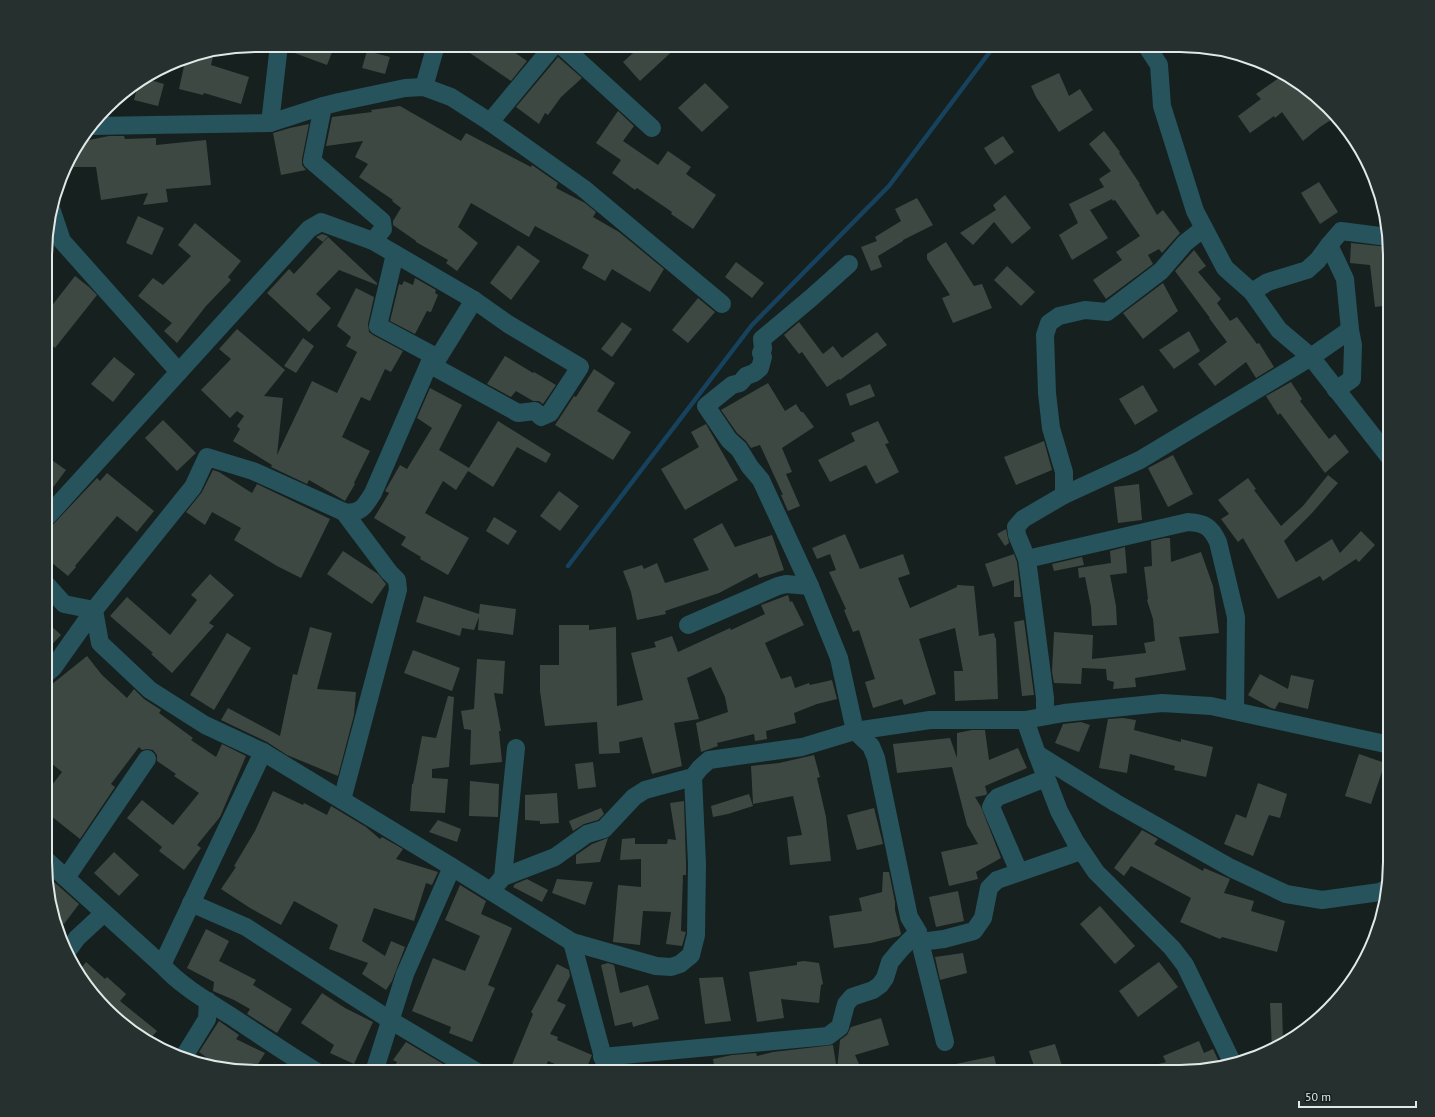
<svg xmlns="http://www.w3.org/2000/svg" width="1435" height="1117" font-family="'PT Sans',sans-serif">
<rect width="100%" height="100%" fill="#15201f"/>
<g fill="none" stroke-linecap="round" stroke-linejoin="round">
<path stroke="#17425e" stroke-width="4.5" d="M568 566 752 325 889 186 995 45"/>
</g>
<g fill="#3e4842">
<path d="M289 45H335L327 65 289 51Z"/>
<path d="M458 45H504L527 61 511 81Z"/>
<path d="M642 45H679L640 81 623 62Z"/>
<path d="M367 51 390 57 385 74 362 68Z"/>
<path d="M214 52 211 65 249 77 241 104 204 93 203 95 179 89 186 57Z"/>
<path d="M558 57 582 78 561 97 548 115 545 113 539 124 516 107Z"/>
<path d="M1059 73 1069 96 1080 89 1093 110 1059 132 1036 97 1031 86Z"/>
<path d="M1283 75 1318 97 1334 118 1320 127 1303 141 1282 112 1275 118 1274 116 1250 133 1238 116 1261 99 1256 94Z"/>
<path d="M147 79 164 84 158 106 134 100 138 84Z"/>
<path d="M705 83 729 107 702 132 678 108Z"/>
<path d="M400 106 461 141 466 133 531 167 532 165 558 183 556 188 585 203 596 212 593 217 619 232 664 269 650 292 612 269 605 281 582 268 589 255 535 226 529 237 471 203 458 227 478 243 457 271 446 263 448 260 416 242V241L393 225V221L401 208 392 201 393 200 359 177 368 164 355 157 363 141 326 146 332 117 372 112 371 110Z"/>
<path d="M618 111 634 126 623 141 658 165 668 151 691 167 686 174 716 195 693 229 671 214 672 212 637 188 635 190 612 173 621 160 596 143Z"/>
<path d="M309 124 302 159V165L306 170 281 175 273 133 290 128Z"/>
<path d="M1104 131 1120 152 1119 153 1140 184H1139L1157 215 1163 210 1180 233 1162 253 1159 249 1148 255 1153 264 1106 299 1093 280 1122 260 1116 252 1140 236 1115 200 1113 201 1112 199 1090 210 1108 238 1072 260 1059 235 1078 223 1069 204 1104 187 1099 179 1111 171 1089 144Z"/>
<path d="M109 136H124L125 139 156 138V145L206 140 211 185 166 189 168 202 143 205 148 193 101 200 96 167H67L73 150 81 140H89Z"/>
<path d="M1003 136 1014 152 995 165 984 148Z"/>
<path d="M1319 182 1338 212 1320 224 1301 193Z"/>
<path d="M1005 195 1031 228 1012 244 994 222 973 245 960 233 996 210 993 205Z"/>
<path d="M917 198 933 225 903 240V241L878 256 882 267 871 271 861 247 877 241 875 237 901 221 895 209Z"/>
<path d="M138 216 164 228 152 255 126 243Z"/>
<path d="M195 223 241 261 228 277 231 280 206 306 177 343 164 331 172 323 138 296 153 278 163 285 191 256 178 245Z"/>
<path d="M322 234 328 236 323 242 316 237Z"/>
<path d="M328 237 377 283V285L339 270 316 294 331 308 309 332 267 293 289 269 294 274Z"/>
<path d="M946 242 974 286 982 284 992 308 953 323 942 298 950 295 927 259V254Z"/>
<path d="M1351 243 1389 247 1390 305 1375 307 1370 265 1350 263Z"/>
<path d="M518 245 540 261 511 300 490 283Z"/>
<path d="M1194 250 1206 266 1198 272 1221 299 1217 303 1230 321 1237 317 1257 344 1259 343 1274 367 1256 378 1246 362 1215 386 1198 364 1227 342 1209 318H1210L1175 271Z"/>
<path d="M736 262 764 283 752 298 725 277Z"/>
<path d="M1007 266 1035 292 1021 306 994 280Z"/>
<path d="M75 276 89 287 97 295 55 348 47 341V312Z"/>
<path d="M415 278 436 290 435 293 438 295 431 312 427 311 415 334 390 321 399 284 402 285 404 281 413 285Z"/>
<path d="M1163 283 1178 311 1143 339 1123 313Z"/>
<path d="M356 288 374 297 368 324 369 332 373 335 403 351 391 372 385 369 370 401 361 397 342 437 370 451 354 483 355 484 345 501 309 480 307 484 271 467 272 465 233 441 240 429 237 426 244 416 237 411 230 418 201 390 231 359 219 349 237 329 285 370 264 396 283 398 277 455 312 381 337 393 357 352 346 346 351 337 337 326Z"/>
<path d="M698 298 715 312 688 343 672 330Z"/>
<path d="M622 322 632 329 612 357 601 349Z"/>
<path d="M799 322 823 354 833 346 842 358 877 332 887 345 840 380 839 379 827 387 802 352 799 354 784 335Z"/>
<path d="M1189 331 1200 351 1174 369 1159 350Z"/>
<path d="M303 338 314 346 296 373 284 366Z"/>
<path d="M505 356 533 373 534 372 556 385 543 404 539 401H533L516 391 511 397 487 384Z"/>
<path d="M114 357 135 374 113 402 91 384Z"/>
<path d="M594 369 615 383 597 411 631 432 613 460 555 425 574 396 576 397Z"/>
<path d="M1291 382 1302 399 1300 401 1329 439 1335 434 1349 452 1325 473 1280 413 1278 415 1266 396Z"/>
<path d="M768 383 785 411 796 404 801 412H803L814 427 782 448 792 472 786 474 800 506 788 511 781 495H783L760 445 751 448 746 441 737 433 721 410Z"/>
<path d="M870 384 875 396 850 406 846 394Z"/>
<path d="M1143 385 1158 411 1135 425 1119 399Z"/>
<path d="M430 388 462 405 439 450 469 468 498 421 551 454 546 463 517 447 493 487 468 471 456 490 443 481 425 513 469 538 448 575 420 559 421 557 401 545 406 537 374 518 389 493 385 491 400 465 407 469 432 428 417 418Z"/>
<path d="M163 420 196 453 177 471 145 438Z"/>
<path d="M878 421 889 443 885 444 899 472 876 484 866 465 830 482 818 460 855 441 851 433Z"/>
<path d="M706 424 738 480 685 510 661 469 699 447 691 432Z"/>
<path d="M1044 441 1052 470 1016 485 1004 457Z"/>
<path d="M1173 455 1193 494 1168 507 1148 468Z"/>
<path d="M46 456 66 470 46 497Z"/>
<path d="M213 470 219 472 252 493 257 484 330 519 301 578 277 566 234 540 241 528 212 512 205 525 186 512 202 492Z"/>
<path d="M107 473 154 511 137 532 117 516 75 566 76 567 68 576 46 558V532L97 478 100 481Z"/>
<path d="M1328 475 1338 483 1312 513 1284 541 1296 562 1332 539 1340 553 1361 531 1375 545 1359 562 1356 559 1323 581 1320 576 1278 599 1243 538 1238 542 1221 519 1229 514 1218 500 1248 478 1256 489 1254 490 1281 526 1303 506Z"/>
<path d="M1139 484 1142 520 1118 523 1114 487Z"/>
<path d="M559 491 579 506 560 531 540 516Z"/>
<path d="M494 517 517 531 508 545 486 531Z"/>
<path d="M722 523 735 547 772 535 784 570 759 578 757 573 719 593 665 611 666 614 637 620 631 592 623 571 642 565 644 569 657 563 665 583 709 570 693 539Z"/>
<path d="M1006 529 1009 543 1005 546 997 534Z"/>
<path d="M845 534 860 569 903 554 910 574 898 578 910 608 957 587V585L974 586 979 636 994 633 995 638H996L998 699 955 701 954 671H963L955 628 919 639 936 694 904 705 902 699 873 708 865 682 875 679 859 630 853 632 844 610 846 609 829 572 836 570 830 554 817 559 812 548Z"/>
<path d="M1165 538H1170L1171 562 1201 552 1213 586 1219 633 1179 637 1186 670 1135 678 1136 687 1113 689 1114 682 1107 680 1106 669 1082 668 1081 684 1054 683 1052 672 1054 632 1093 635 1092 659 1146 653 1144 643 1155 641 1153 619 1147 600 1148 599 1144 567 1152 566 1151 541Z"/>
<path d="M1125 547 1127 573 1110 575 1116 606 1117 625 1092 626 1091 607 1085 577 1079 578 1078 568 1111 563 1110 551Z"/>
<path d="M343 551 378 574 386 584 372 604 327 574Z"/>
<path d="M1014 554 1017 562 1021 597H1014V580L993 587 985 564Z"/>
<path d="M1082 557 1084 565 1054 571 1052 564Z"/>
<path d="M210 574 234 595 209 623 214 626 172 673 151 654 153 653 110 616 127 597 170 635 197 600 191 595Z"/>
<path d="M788 595 790 602 792 601 804 625 765 643 781 679 791 676 795 688 809 683 810 685 832 680 837 699 817 704 794 713 796 723 766 731 767 739 755 741 754 734 717 743 718 746 701 752 696 723 728 712 725 697 711 667 687 678 699 719 674 723 682 766 652 774 642 737 619 742 620 753 599 754 597 722 545 726 540 691V665H559V625H589V630L616 627 617 706 643 700 631 653 656 647 654 642 672 636 678 652 730 628 731 630 765 614 761 605Z"/>
<path d="M424 596 479 614 480 604 516 609 513 635 478 630 479 617 474 630 462 628 460 636 416 622Z"/>
<path d="M1024 620 1034 695 1022 696 1014 622Z"/>
<path d="M46 621 61 635 46 651Z"/>
<path d="M310 627 332 633 317 689 356 692 354 715 338 776 287 755 267 742 221 720 228 708 280 736 293 674 297 675Z"/>
<path d="M227 633 251 648 214 710 190 695Z"/>
<path d="M413 650 460 668 452 691 404 673Z"/>
<path d="M87 656 102 675 127 698 134 689 144 699 161 710 159 713 193 738 191 740 216 757 222 744 246 756 220 817 197 845 201 848 184 870 159 851 162 847 127 818 142 800 173 825 199 793 174 776 176 774 157 761V755L153 750 147 749 142 750 139 747 111 784 115 787 80 839 46 812V793L62 772 46 759V691L51 685Z"/>
<path d="M477 659 505 661 503 694 494 693 501 731H499L502 762 470 765 471 730 464 729 461 711 474 709Z"/>
<path d="M1260 674 1288 689 1291 675 1314 680 1308 709 1279 702 1275 709 1271 708 1248 695Z"/>
<path d="M448 696 454 697 449 767 432 769V778L448 779 445 813 410 811 412 784H413L422 736 436 738Z"/>
<path d="M1123 718 1136 720 1134 730 1181 742V739L1213 747 1206 777 1174 770 1175 766 1130 754 1127 773 1099 768 1108 719Z"/>
<path d="M1081 722 1090 725 1079 752 1055 743 1063 724Z"/>
<path d="M972 730H985L989 760 1018 748 1027 768 985 786 987 793 986 795 975 797 981 807 1001 858 976 872 978 879 949 886 941 852 978 844 967 825 952 767 897 773 893 744 950 738 957 758V733Z"/>
<path d="M1359 754 1385 763 1371 804 1345 796Z"/>
<path d="M814 755 820 777 817 778 826 817 831 861 790 865 787 837 802 835 793 796 753 804 751 766 779 763Z"/>
<path d="M593 762 596 787 578 789 575 764Z"/>
<path d="M470 781 499 784 498 817 469 816Z"/>
<path d="M1258 783 1287 794 1280 818 1269 815 1253 856 1224 844 1236 814 1246 818Z"/>
<path d="M273 791 303 805 304 803 327 815 331 806 366 827 380 839 382 837 403 849 396 859 438 872 432 885 426 883 414 921 374 908 362 941 385 956 391 941 405 947 392 981 386 990 362 974 368 963 329 949 338 925 294 901 281 925 250 908 221 889 236 867 234 866 255 831Z"/>
<path d="M557 793 559 823 540 824V821L525 820V795Z"/>
<path d="M749 794 753 806 728 814 713 817 711 806Z"/>
<path d="M684 801 686 864V875H683L681 931 686 932 682 946 666 944 671 912 643 911 640 945 613 942 618 885 641 887V859L620 860 622 839 635 838V844H667L668 839 676 840 670 803Z"/>
<path d="M601 808 604 814 598 820 584 824 573 831 569 821Z"/>
<path d="M874 808 883 844 857 850 847 815Z"/>
<path d="M438 820 461 829 457 842 429 832Z"/>
<path d="M1142 830 1158 839 1154 844 1203 871 1204 868 1230 879 1224 893 1254 901 1251 911 1285 921 1277 952 1222 937 1220 939 1180 922 1191 898 1131 866 1124 876 1114 868Z"/>
<path d="M608 838 600 862 576 864V855L592 844Z"/>
<path d="M114 852 139 875 119 896 94 873Z"/>
<path d="M883 872H889L895 902V910L901 934 899 936 871 943 834 948 829 916 862 911 859 898 882 892Z"/>
<path d="M45 874 79 904 64 924 57 917Z"/>
<path d="M527 879 548 890 542 902 513 887 515 884Z"/>
<path d="M557 879 593 882 585 905 552 893Z"/>
<path d="M460 885 486 901 481 914 512 928 488 985 495 988 472 1042 449 1033 451 1027 412 1011 433 958 465 971 480 936 445 920Z"/>
<path d="M958 891 964 921 936 927 929 897Z"/>
<path d="M1100 906 1135 946 1115 964 1080 924Z"/>
<path d="M206 929 229 941 219 961 256 980 253 985 292 1009 277 1033 247 1014 250 1009 234 1000 213 991 214 982 187 968Z"/>
<path d="M963 953 967 973 940 980 935 957Z"/>
<path d="M804 961 819 963 823 984 821 985 819 1003 781 999 784 1018 757 1022 749 972 797 965V962Z"/>
<path d="M86 962 105 979 107 977 126 994 120 1001 157 1031 149 1040 116 1019 79 971Z"/>
<path d="M1159 962 1178 987 1138 1017 1119 991Z"/>
<path d="M608 963 614 965 620 993 648 985 659 1019 633 1027 632 1022 615 1026 601 965Z"/>
<path d="M557 964 569 970 570 976 557 1001 566 1005 550 1034 558 1037 557 1040 592 1055 585 1072H573L548 1061 544 1072H509L533 1014 531 1012Z"/>
<path d="M723 977 731 1021 705 1024 699 978Z"/>
<path d="M322 993 345 1008 373 1022 354 1064 330 1053 334 1045 301 1023Z"/>
<path d="M1270 1003H1282L1283 1043 1272 1050Z"/>
<path d="M881 1018 889 1045 855 1055 859 1064 840 1072H715L713 1059 732 1055 756 1053 757 1056 773 1052 833 1045 837 1070 840 1040 847 1035 851 1027Z"/>
<path d="M219 1021 239 1035 236 1039 265 1053 253 1072H241L220 1067 199 1052Z"/>
<path d="M1199 1041 1204 1053 1213 1049 1220 1064 1180 1072H1144L1143 1068 1166 1062 1163 1056Z"/>
<path d="M406 1042 455 1071 456 1072H391L397 1062 393 1060Z"/>
<path d="M1055 1044 1064 1072H1036L1029 1051Z"/>
<path d="M994 1056 998 1072H947L946 1066Z"/>
</g>
<g fill="none" stroke-linecap="round" stroke-linejoin="round">
<g stroke="#26535c" stroke-width="18">
<path d="M561 45 652 128"/>
<path d="M1146 45 1159 65 1162 106 1195 211 1225 268 1252 292 1279 330 1311 357 1390 458"/>
<path d="M424 87 436 45"/>
<path d="M323 106 312 161 382 221 383 229 373 241"/>
<path d="M490 122 554 45"/>
<path d="M270 123 279 45"/>
<path d="M93 126 270 123 323 106 339 102 405 88 424 87 451 97 490 122 583 188 722 304"/>
<path d="M52 211 62 241 179 372"/>
<path d="M1329 245 1345 279 1350 330 1353 345 1352 379 1336 390"/>
<path d="M395 254 378 326 438 358"/>
<path d="M849 264 811 298 762 339 763 349 761 353 763 357 760 368 754 373 746 376 740 383 732 385 706 406 729 440 739 449 750 467 761 480 810 586 839 658 855 731 871 746 876 758 909 917 918 932 920 942 944 939 974 931 983 918 989 888 997 880 1081 851"/>
<path d="M1252 292 1268 282 1307 270 1318 260 1329 245 1341 231 1388 237"/>
<path d="M429 364 438 358 474 300"/>
<path d="M1064 495V472L1051 428 1047 393 1045 335 1049 323 1059 316 1085 310 1107 312 1161 271 1185 243 1204 228"/>
<path d="M1027 559 1188 522C1205 523 1211 527 1218 542L1236 617 1235 711"/>
<path d="M46 584 64 604 94 610 100 643 150 690 205 725 263 752 452 867 572 942 656 966 671 967 680 964 691 955 696 935 697 864 693 777"/>
<path d="M688 625 778 586 786 584 810 586"/>
<path d="M46 674 53 668 94 610 193 487 207 457 253 471 344 512C360 515 365 506 373 493L429 364 518 413 535 411 541 417 550 413 580 367 508 324 474 300 373 241 321 222 309 229 46 518"/>
<path d="M1045 716V698L1027 559 1017 535 1016 527 1023 519 1064 495 1140 460 1311 357 1350 330"/>
<path d="M1025 720 1037 754 1059 811 1075 841 1096 872 1172 948 1185 965 1232 1062"/>
<path d="M1037 754 1116 803 1231 868 1286 894 1322 900 1380 892 1387 888"/>
<path d="M342 800 398 590 397 580 389 572 344 512"/>
<path d="M46 860 162 965C182 987 209 1002 234 1018 261 1036 289 1055 317 1072"/>
<path d="M1019 872 991 807 994 801 998 797 1046 778"/>
<path d="M503 877 516 748"/>
<path d="M66 878 147 759"/>
<path d="M491 891 503 877 555 857 587 834 604 829 634 797 645 790 693 777 700 768 709 760 802 747 855 731 930 720H1025L1064 713 1162 703 1211 706 1390 745"/>
<path d="M191 903 246 927 390 1020 477 1072"/>
<path d="M572 942 607 1072"/>
<path d="M920 942 945 1042"/>
<path d="M66 953 77 938 104 913"/>
<path d="M162 965 263 752"/>
<path d="M602 1057 828 1036 840 1027 846 1004 852 997 873 990 880 985 885 978 890 962 900 950 918 932"/>
<path d="M183 1058 207 1019 208 1001"/>
<path d="M374 1072 405 974 452 867"/>
</g>
</g>
<path d="M0 0H1435V1117H0ZM255 52H1180A203 203 0 0 1 1383 255V862A203 203 0 0 1 1180 1065H255A203 203 0 0 1 52 862V255A203 203 0 0 1 255 52Z" fill="#25302f" fill-rule="evenodd"/>
<path fill="none" stroke="#e1e9e8" stroke-width="2" d="M255 52H1180A203 203 0 0 1 1383 255V862A203 203 0 0 1 1180 1065H255A203 203 0 0 1 52 862V255A203 203 0 0 1 255 52Z"/>
<path d="M1299 1101v6h117v-6" fill="none" stroke="#e1e9e8" stroke-width="2"/>
<text x="1305" y="1101" font-size="12" fill="#e1e9e8" stroke="#15201f" stroke-width="3" paint-order="stroke">50 m</text>
</svg>
